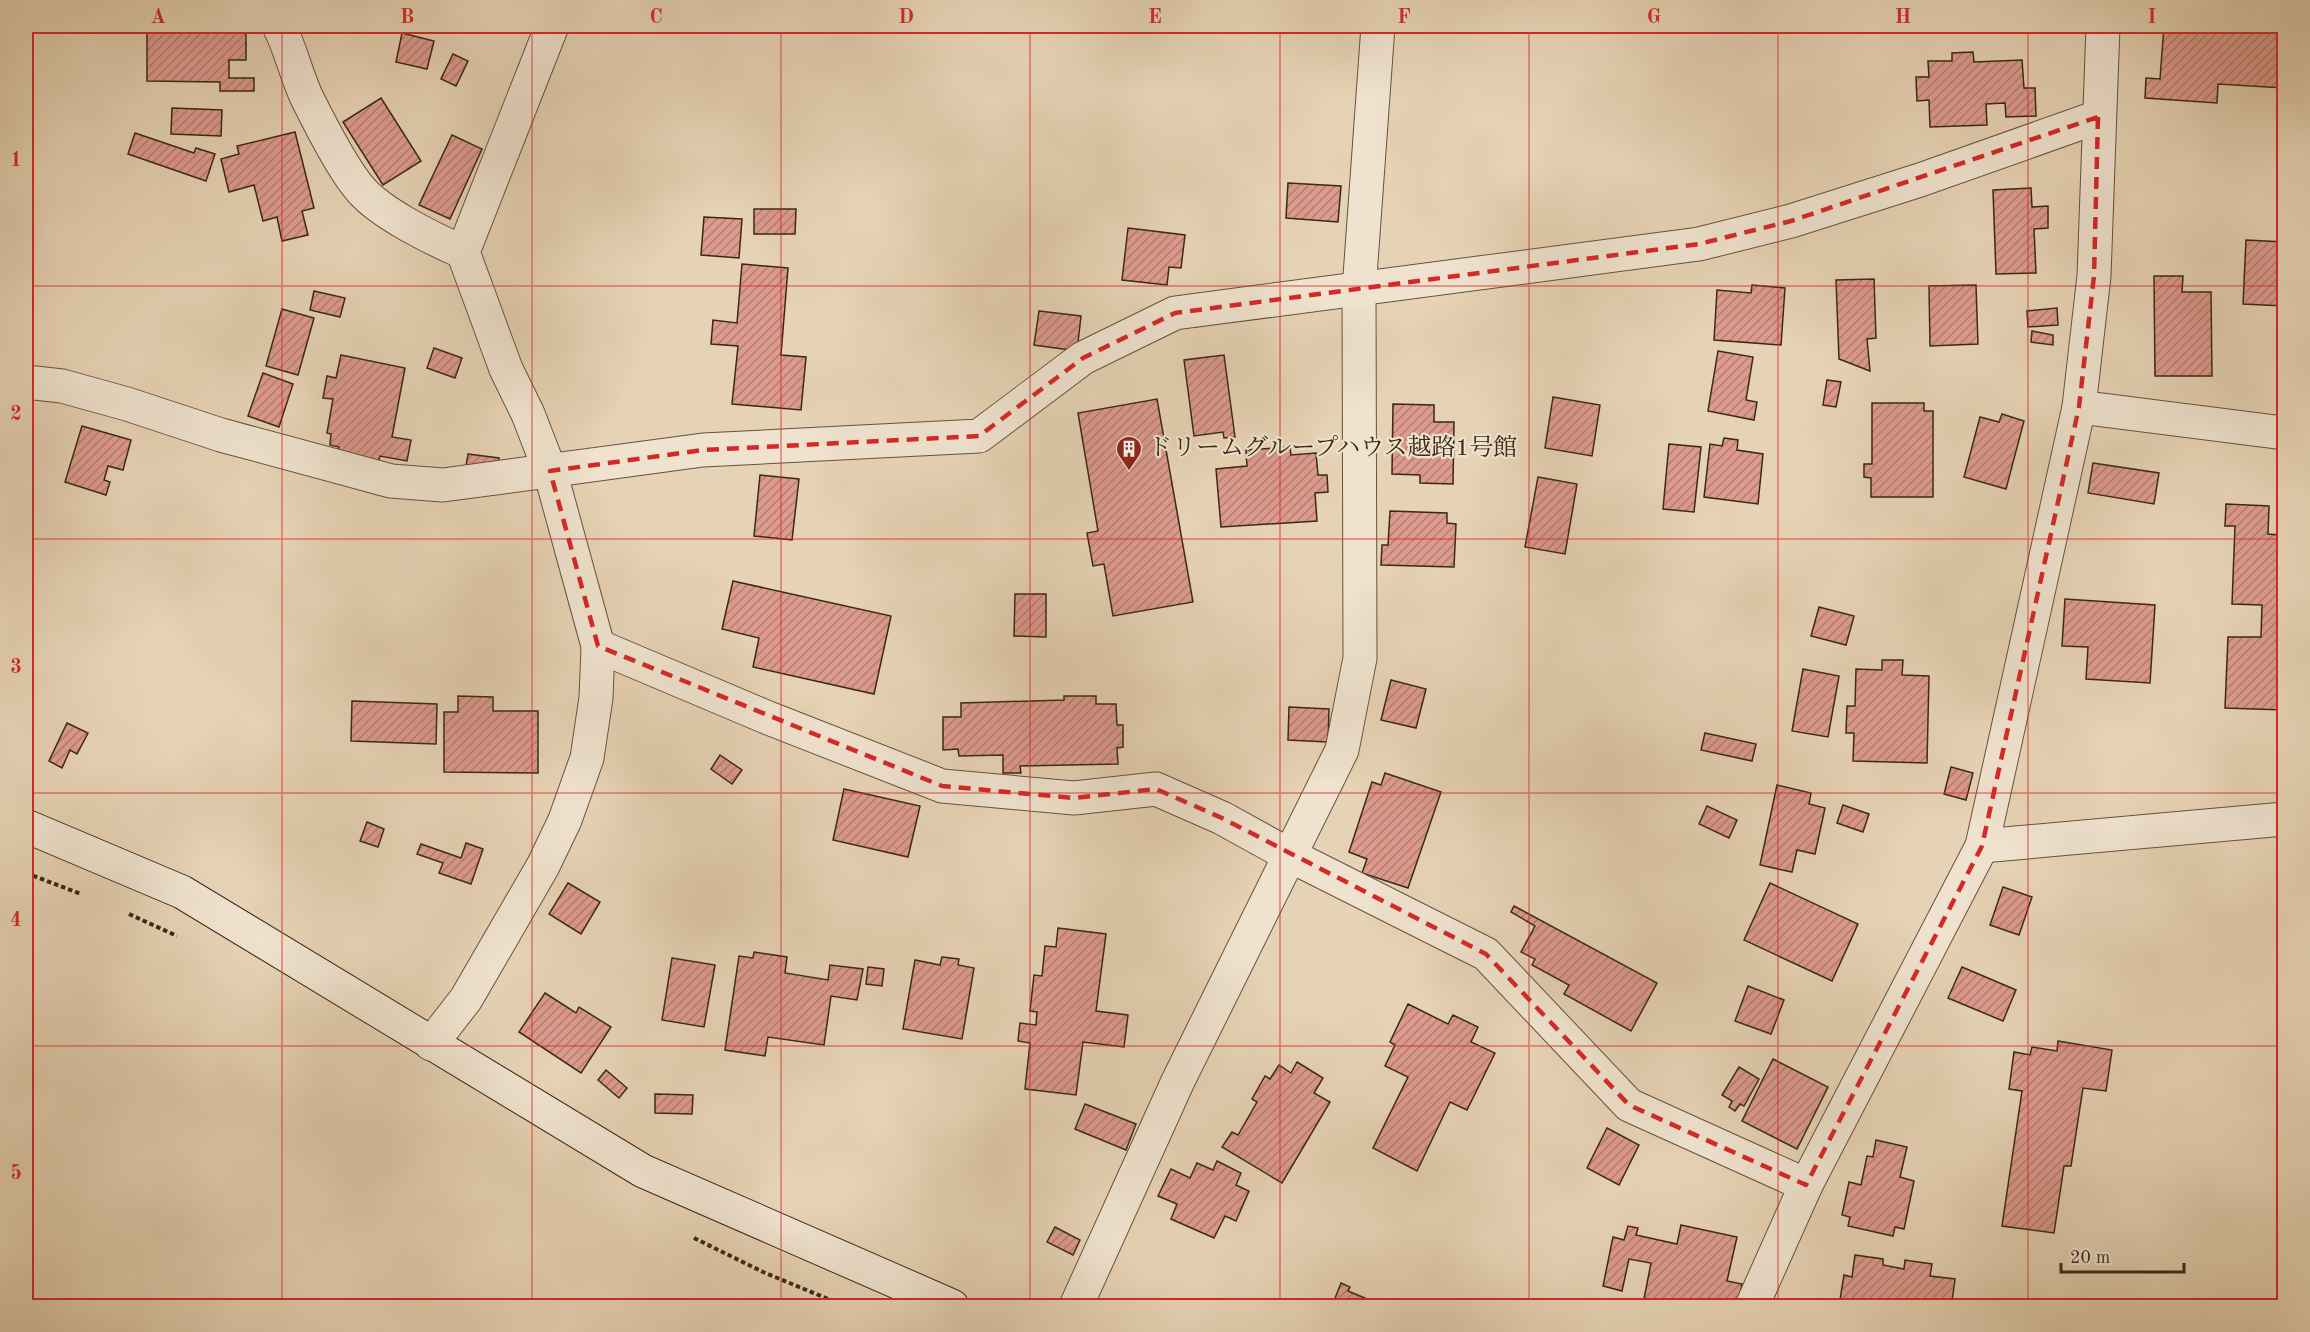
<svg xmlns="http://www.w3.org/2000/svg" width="2310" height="1332" font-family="'Old Standard TT','Noto Serif JP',serif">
<defs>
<pattern id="building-hatch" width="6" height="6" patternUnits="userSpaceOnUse" patternTransform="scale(1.5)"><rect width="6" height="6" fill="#dd9a8e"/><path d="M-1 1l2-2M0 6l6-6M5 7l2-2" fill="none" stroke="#b47e73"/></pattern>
</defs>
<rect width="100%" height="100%" fill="#e6d2b4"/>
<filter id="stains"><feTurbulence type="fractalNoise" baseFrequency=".00333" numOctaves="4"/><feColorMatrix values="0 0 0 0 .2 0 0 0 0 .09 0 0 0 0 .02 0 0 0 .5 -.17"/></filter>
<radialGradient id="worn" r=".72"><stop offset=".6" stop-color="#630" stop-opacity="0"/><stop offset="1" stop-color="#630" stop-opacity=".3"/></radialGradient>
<g fill="url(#building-hatch)" stroke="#3a2914" stroke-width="1.5">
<path d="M147 26H227V31L246 32V60H229V78H254V91H220V82L147 81Z"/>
<path d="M2164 26H2284V88L2218 84 2217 103 2145 98 2146 78 2160 79Z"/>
<path d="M402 33 434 41 427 69 396 62Z"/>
<path d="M1973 52 1974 62 2022 60 2024 88H2035L2036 116 2006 117 2005 103 1986 104 1987 125 1930 127 1929 100 1917 101 1916 77H1929L1928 61H1952V53Z"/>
<path d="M453 54 468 61 456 86 441 79Z"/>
<path d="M381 98 421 161 383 185 343 122Z"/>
<path d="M172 108 222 110 221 136 171 134Z"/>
<path d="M295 132 314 208 302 211 308 235 282 241 277 217 263 221 254 185 229 192 221 159 239 154 237 146Z"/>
<path d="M135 133 194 153 196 148 215 154 206 181 128 154Z"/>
<path d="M452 135 482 149 450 219 419 205Z"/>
<path d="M1288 183 1341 186 1338 222 1286 218Z"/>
<path d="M2031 188 2032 207 2048 206V228L2034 229 2036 273 1996 274 1993 190Z"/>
<path d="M754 209H796L795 234H754Z"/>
<path d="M704 217 742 219 739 258 701 255Z"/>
<path d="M1128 228 1185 235 1181 268 1169 267 1167 285 1122 280Z"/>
<path d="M2246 240 2284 242V306L2243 304Z"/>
<path d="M742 264 788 268 781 355 806 357 801 410 732 404 738 346 711 344 713 320 737 323Z"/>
<path d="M2154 276H2183L2182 292H2211L2212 376H2155Z"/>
<path d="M1874 279 1876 338 1867 339 1870 371 1839 359 1836 280Z"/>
<path d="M1752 285 1785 288 1781 345 1714 340 1717 290 1751 293Z"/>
<path d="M1976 285 1978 344 1930 346 1929 286Z"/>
<path d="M314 291 345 298 340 317 310 310Z"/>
<path d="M2057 308 2058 325 2028 327 2027 311Z"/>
<path d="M282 309 314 318 298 375 266 366Z"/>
<path d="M1039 311 1081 316 1077 351 1034 345Z"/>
<path d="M2032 331 2053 335V345L2031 342Z"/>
<path d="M434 348 462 358 455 378 427 368Z"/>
<path d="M1718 351 1753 357 1746 400 1757 402 1754 420 1708 411Z"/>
<path d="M341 355 405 368 392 437 411 440 407 461 380 456 377 467 337 459 339 447 330 445 331 434 327 433 333 399 323 398 327 376 336 378Z"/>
<path d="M1224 355 1235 437 1224 438 1223 432 1194 436 1184 360Z"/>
<path d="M263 373 293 384 279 427 248 416Z"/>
<path d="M1827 380 1841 382 1836 407 1823 405Z"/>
<path d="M1553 397 1600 405 1592 456 1545 448Z"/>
<path d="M1157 399 1193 602 1113 616 1104 564 1093 566 1087 533 1098 531 1078 413Z"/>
<path d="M1872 403H1924V411H1933V497H1871V478L1864 477V464H1872Z"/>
<path d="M1393 404 1434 405V422H1454L1453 484 1420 483V475L1392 474Z"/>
<path d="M2002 414 2024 421 2006 489 1964 477 1980 417 1999 422Z"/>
<path d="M82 426 131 440 123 470 108 466 104 480 110 482 106 495 65 482Z"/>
<path d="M1724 438 1738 440 1737 450 1763 454 1758 504 1704 497 1710 444 1722 446Z"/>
<path d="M1669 444 1701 447 1694 512 1663 509Z"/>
<path d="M1290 447 1291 455 1316 453 1318 475H1327L1328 492 1315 493 1317 521 1221 527 1216 469 1247 466 1246 450Z"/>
<path d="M468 454 499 458 498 470 466 466Z"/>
<path d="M2093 463 2159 473 2154 504 2088 493Z"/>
<path d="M760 475 799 479 792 540 754 536Z"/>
<path d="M1538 477 1577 484 1565 554 1525 547Z"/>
<path d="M2226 504 2269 506 2268 534 2279 535 2277 609H2284V710L2225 708 2228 637H2261L2262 605 2232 604 2235 526H2225Z"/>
<path d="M1390 511 1447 513V523L1456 524 1454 567 1381 565 1382 545H1388Z"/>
<path d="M733 581 891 616 874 694 753 667 759 638 722 629Z"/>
<path d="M1015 594H1046V637L1014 636Z"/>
<path d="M2065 599 2155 605 2150 683 2086 679 2088 647 2062 646Z"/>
<path d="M1819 607 1854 616 1846 645 1811 636Z"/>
<path d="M1882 660H1903L1902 675 1929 676 1927 763 1853 761 1854 733H1846L1847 706H1855L1856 669 1882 670Z"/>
<path d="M1803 669 1839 676 1828 737 1792 731Z"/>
<path d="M1391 680 1426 689 1416 728 1381 720Z"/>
<path d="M458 696 493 697V711H538V773L444 772V712H458Z"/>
<path d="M1064 696H1096V704H1116L1117 725H1123V747L1117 748 1118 764 1020 766 1021 773H1003V755L959 756 958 749 943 750V717H961V703L1064 700Z"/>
<path d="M352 701 437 704 436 744 351 741Z"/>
<path d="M1289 707 1329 709 1328 742 1288 740Z"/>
<path d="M67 723 88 733 77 754 70 750 62 768 49 761Z"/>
<path d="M1705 733 1756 744 1752 761 1701 750Z"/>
<path d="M720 755 742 770 732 784 711 769Z"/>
<path d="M1951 767 1973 773 1966 800 1944 794Z"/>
<path d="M1385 773 1441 792 1408 888 1362 873 1367 859 1349 852 1372 782 1381 785Z"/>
<path d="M1777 785 1811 793 1809 804 1825 808 1815 854 1797 850 1792 872 1760 865Z"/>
<path d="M844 789 920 806 908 857 833 840Z"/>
<path d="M1843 805 1869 814 1863 832 1837 823Z"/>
<path d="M1707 806 1737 820 1729 838 1699 824Z"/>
<path d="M367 822 384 829 378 847 360 841Z"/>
<path d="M466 843 483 849 471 884 439 873 443 863 417 854 421 844 461 858Z"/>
<path d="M568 883 600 902 581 934 549 914Z"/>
<path d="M1770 883 1858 924 1832 981 1744 940Z"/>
<path d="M2003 887 2032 897 2019 935 1990 925Z"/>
<path d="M1514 906 1657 983 1631 1031 1564 994 1569 985 1532 965 1535 959 1521 952 1535 926 1511 912Z"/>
<path d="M1058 928 1106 934 1096 1011 1128 1015 1124 1047 1083 1042 1076 1095 1025 1089 1030 1043 1018 1041 1020 1023 1036 1025 1037 1012 1030 1011 1034 975 1042 976 1045 946 1056 947Z"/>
<path d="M754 952 787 957 785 973 828 980 830 965 863 969 857 1000 831 996 824 1045 768 1037 765 1056 725 1050 739 956 753 958Z"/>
<path d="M942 957 959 959 958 965 974 968 962 1039 903 1029 915 960 940 965Z"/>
<path d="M672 958 715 965 704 1027 662 1020Z"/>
<path d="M868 967 884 969 882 986 866 984Z"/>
<path d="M1962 967 2016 990 2003 1021 1948 998Z"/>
<path d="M1748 986 1784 1000 1771 1034 1735 1021Z"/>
<path d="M545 993 576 1013 579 1007 611 1027 581 1073 519 1032Z"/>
<path d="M1408 1004 1448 1024 1453 1015 1478 1027 1471 1042 1495 1053 1467 1110 1450 1102 1417 1171 1373 1148 1408 1077 1385 1066 1395 1045 1390 1042Z"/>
<path d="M2058 1041 2112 1050 2106 1091 2083 1088 2071 1166H2064L2054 1233 2002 1226 2022 1091 2009 1089 2014 1052 2030 1055 2032 1047 2057 1051Z"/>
<path d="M1773 1059 1828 1087 1797 1149 1742 1121Z"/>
<path d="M1297 1062 1323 1078 1314 1093 1330 1102 1282 1183 1222 1147 1232 1132 1238 1135 1257 1102 1252 1099 1265 1076 1270 1079 1279 1065 1291 1073Z"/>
<path d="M1739 1067 1759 1079 1744 1106 1740 1104 1735 1111 1729 1107 1732 1101 1722 1095Z"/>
<path d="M606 1070 627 1088 619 1098 598 1080Z"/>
<path d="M655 1094 693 1095 692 1114 655 1113Z"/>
<path d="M1085 1104 1136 1124 1126 1150 1075 1129Z"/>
<path d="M1607 1128 1639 1145 1619 1185 1587 1168Z"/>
<path d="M1876 1140 1907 1147 1900 1177 1914 1181 1904 1229 1895 1227 1893 1236 1848 1226 1850 1217 1842 1215 1849 1182 1861 1185 1867 1156 1873 1157Z"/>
<path d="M1217 1161 1241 1173 1236 1185 1249 1191 1236 1221 1225 1216 1214 1238 1171 1219 1177 1204 1158 1196 1171 1169 1190 1178 1197 1163 1213 1170Z"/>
<path d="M1681 1225 1737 1237 1727 1281 1742 1284 1738 1306H1681L1644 1299 1651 1263 1629 1259 1622 1291 1603 1286 1613 1237 1624 1240 1628 1226 1638 1228 1636 1235 1677 1244Z"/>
<path d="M1055 1227 1080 1240 1073 1255 1047 1242Z"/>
<path d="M1855 1255 1883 1259V1265L1904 1269 1905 1260 1932 1264 1930 1276 1955 1279 1952 1302 1961 1303 1960 1306H1839L1844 1275 1852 1277Z"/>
<path d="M1341 1283 1350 1287 1348 1291 1384 1306H1332Z"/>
</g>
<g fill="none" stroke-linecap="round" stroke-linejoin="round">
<defs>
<g id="street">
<path d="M279 26C291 49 296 75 307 98 320 124 342 168 361 190 382 214 433 239 463 252"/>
<path d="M26 382 62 386 127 404 221 435 391 481 443 485 703 450 979 436 1083 358 1175 313 1699 244 1791 221 1920 180 2098 117"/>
<path d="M2079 407 2284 433"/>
<path d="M598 646 766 717 942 786 1074 798 1156 789 1222 818 1289 855 1486 954 1629 1105 1806 1185"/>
<path d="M1982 846 2284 819"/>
<path d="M431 1044 466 999 543 866 565 820 587 758 596 698 598 646 550 471 528 414 506 369 463 252 552 26"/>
<path d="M1076 1306 1178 1081 1342 750 1360 658 1359 290 1378 26"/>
<path d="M1752 1306 1806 1185 1982 846 2079 407 2094 276 2103 26"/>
</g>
<path id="secondary" d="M26 826 182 892 643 1171 952 1306"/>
</defs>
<use href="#street" stroke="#65533c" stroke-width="35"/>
<use href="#secondary" stroke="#3a2914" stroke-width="35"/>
<g stroke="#3a2914" stroke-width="4" stroke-dasharray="4.5 3" stroke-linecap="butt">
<path d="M26 873 81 894"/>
<path d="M129 914 177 936"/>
<path d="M694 1238 763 1272 845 1306"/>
</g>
<use href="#street" stroke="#efe2ce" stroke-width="33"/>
<use href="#secondary" stroke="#efe2ce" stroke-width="33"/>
</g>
<path fill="none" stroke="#d62828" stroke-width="4.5" stroke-dasharray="12 8" stroke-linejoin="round" d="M2098 117 2094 276 2079 407 1982 846 1806 1185 1629 1105 1486 954 1222 818 1156 789 1074 798 942 786 598 646 550 471 703 450 979 436 1083 358 1175 313 1699 244 1791 221Z"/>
<path fill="none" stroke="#d62828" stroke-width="1.5" stroke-opacity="0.55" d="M282 26V1306M532 26V1306M781 26V1306M1030 26V1306M1280 26V1306M1529 26V1306M1778 26V1306M2028 26V1306M26 286H2284M26 539H2284M26 793H2284M26 1046H2284"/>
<defs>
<symbol id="building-pin" viewBox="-11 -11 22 30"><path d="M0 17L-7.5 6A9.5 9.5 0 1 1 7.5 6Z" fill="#8f2418" stroke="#efe2ce"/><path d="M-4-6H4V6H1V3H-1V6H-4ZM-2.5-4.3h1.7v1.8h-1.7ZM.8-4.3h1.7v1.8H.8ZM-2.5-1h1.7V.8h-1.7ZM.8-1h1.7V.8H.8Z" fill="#fff"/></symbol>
</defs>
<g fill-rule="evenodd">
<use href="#building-pin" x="1114" y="434" width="30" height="40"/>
</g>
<g text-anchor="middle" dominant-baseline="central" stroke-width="4.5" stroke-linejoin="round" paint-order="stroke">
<g font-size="24" fill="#3a2914" stroke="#efe2ce" text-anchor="start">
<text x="1148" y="449">ドリームグループハウス越路1号館</text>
</g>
</g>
<rect width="2310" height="1332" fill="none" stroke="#e6d2b4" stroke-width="66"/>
<path d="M2061 1263v9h123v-9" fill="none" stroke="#3a2914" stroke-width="3"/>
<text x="2070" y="1263" font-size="18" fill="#3a2914" stroke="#efe2ce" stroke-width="4.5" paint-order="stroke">20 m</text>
<rect x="33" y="33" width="2244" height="1266" fill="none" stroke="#d62828" stroke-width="2"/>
<g font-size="20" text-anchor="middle" font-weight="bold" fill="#d62828">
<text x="158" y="23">A</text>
<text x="407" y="23">B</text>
<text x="656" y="23">C</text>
<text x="906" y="23">D</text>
<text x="1155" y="23">E</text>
<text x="1404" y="23">F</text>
<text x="1654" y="23">G</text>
<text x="1903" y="23">H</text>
<text x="2152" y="23">I</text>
<text x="16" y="166">1</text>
<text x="16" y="420">2</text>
<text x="16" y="673">3</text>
<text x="16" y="926">4</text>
<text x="16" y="1179">5</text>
</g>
<rect width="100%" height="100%" filter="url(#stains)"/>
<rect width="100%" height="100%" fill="url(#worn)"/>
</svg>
